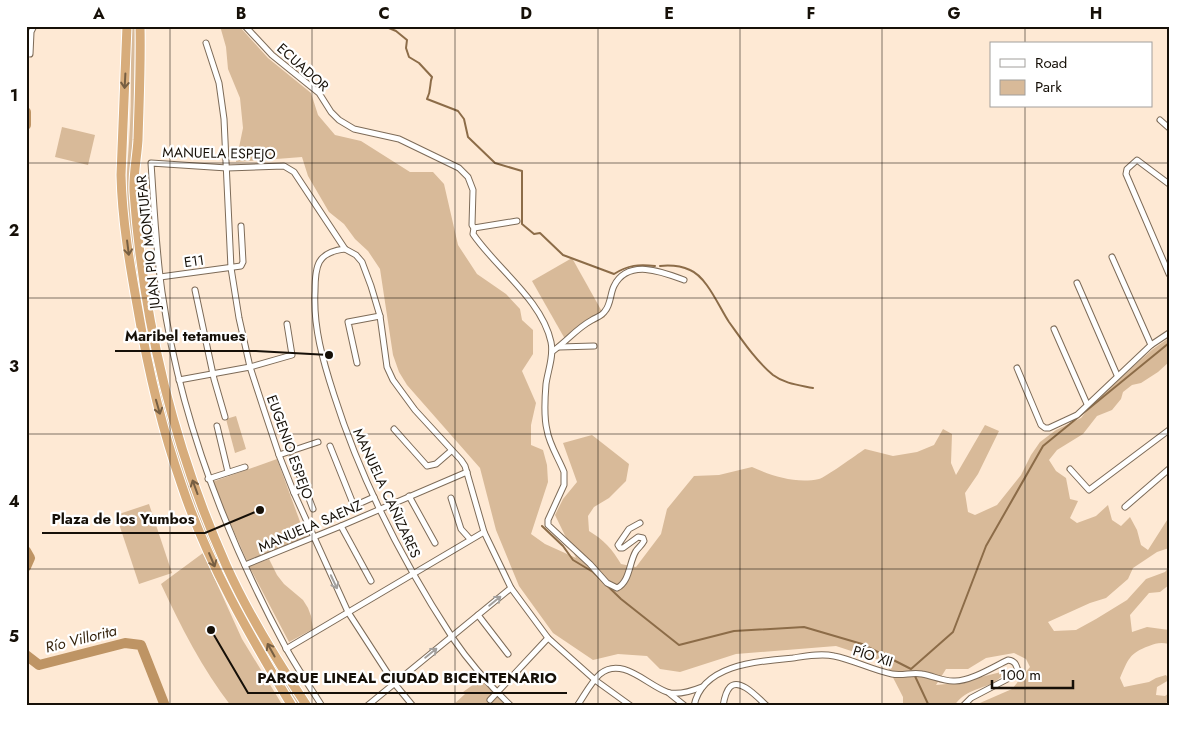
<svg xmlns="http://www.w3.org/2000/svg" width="1195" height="732" font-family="Jost,sans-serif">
<rect width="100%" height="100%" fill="#fee9d4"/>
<g fill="#d8ba99">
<path d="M131 26H135L134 125 131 160 130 207 139 275 156 370 180 458 201 513 302 706H299C248 630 205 547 177 459 164 417 154 374 145 331 137 290 130 249 127 208 125 179 129 152 130 125 132 92 130 59 131 26Z"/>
<path d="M220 26H239L268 58 311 93 318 115 335 135 361 141 410 172H433L444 184 458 245 477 274 506 294 520 309 522 320 533 330V354L522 371 536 403 531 425V445L543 450 547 465 548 482 531 534 545 544 576 558 555 515 563 499 577 482 563 443 592 435 629 464 626 481 609 498 594 507 588 516 589 531C604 540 612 549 621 564L636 567 661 534 667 509 694 476 719 475 752 467C772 476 796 484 819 479 826 477 856 455 865 449L893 456 917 452 934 445 943 429 952 434 951 463 956 475 985 425 999 431 978 474 965 493 968 512 975 515 997 505 1021 475 1031 455 1040 442 1056 430 1081 418 1098 397 1153 349 1169 338V362L1158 372 1141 383 1132 385 1123 392 1121 399 1112 410 1097 416 1083 434 1057 450 1049 460 1056 471 1066 478 1070 499 1078 501 1070 518 1077 523 1096 516 1108 505 1112 520 1121 526 1130 517 1137 530 1141 545 1148 550 1169 517V548L1157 552 1133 568 1128 579 1106 598 1090 603 1048 622 1054 631 1076 630 1096 619 1127 600 1146 579 1165 572 1169 567V585L1160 592 1149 593 1130 615 1132 632 1147 627 1169 630V644C1161 642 1156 643 1149 646 1129 653 1128 660 1120 678L1124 687 1149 682 1156 678 1166 675 1169 680 1157 687 1156 695 1165 696 1169 693V701L1166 703H1169V706H973L1012 689 1030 667 1026 659 1014 653 986 658 968 669H946L936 685 957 683 1001 672V677C985 691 968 686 954 706H903V697L885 662 836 646 736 654 680 672 660 669 647 656 618 654 593 660 553 633 519 586 496 530 480 468 407 385 399 372 393 355 380 269 368 251 355 239 344 224 329 212 308 176 302 157 236 162 243 128 240 98 228 69 226 47Z"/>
<path d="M62 127 95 135 88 165 55 157Z"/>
<path d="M572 258 605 317 565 339 532 281Z"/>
<path d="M236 416 246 449 235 453 226 419Z"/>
<path d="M277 459 306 538 247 561 212 482Z"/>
<path d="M149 504 172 573 139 584 116 515Z"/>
<path d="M203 553 242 639 283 706H231C203 670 180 625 161 584Z"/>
<path d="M269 559 277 575 284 584 303 600 308 608 311 616 313 629 289 642 249 566Z"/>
<path d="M481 679 507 706H452L465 694 463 692Z"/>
</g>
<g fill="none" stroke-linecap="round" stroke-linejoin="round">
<g stroke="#8c6c48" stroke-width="2">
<path d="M384 26 396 31 407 40 406 48 409 57 419 63 432 77C429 84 432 89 427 99L458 111 464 119 468 137 495 163 522 171V224L534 234 540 233 563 255 614 274C628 265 639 264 655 266"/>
<path d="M660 266C670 265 681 266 690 270 707 277 719 307 729 322 742 340 756 361 773 375 785 384 799 385 813 388"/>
<path d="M542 526 563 546 573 560 593 572 621 599 679 645 734 631 804 627 862 644 911 669 953 632 986 546 1043 446 1169 343"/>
<path d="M914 674 929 706"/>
</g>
<g stroke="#be9464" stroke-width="10">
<path d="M26 112V125"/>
<path d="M26 551 30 558 26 567"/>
<path d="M26 655 39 665 125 643 141 645 165 706"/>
</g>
<defs>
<g id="minor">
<path d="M245 26 272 55 319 93 331 112 339 120 354 129 399 139 459 168 468 177 473 190 472 225 474 228 473 234C496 268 542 300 551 342 554 356 548 370 546 384 545 396 544 418 547 430 549 444 559 459 564 472V485L548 520V525L590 564 607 583 617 588C630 582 629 562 636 551 639 547 642 545 644 541L643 538 638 537 623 548H620L618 545 629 529 640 523"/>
<path d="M206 43 219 83 224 119 231 268 239 318 250 367 264 410 279 455 294 493 348 612 394 683 413 706"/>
<path d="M30 54 31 32 34 26"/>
<path d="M1160 120 1169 128"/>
<path d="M1169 184 1137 160 1127 169 1126 174 1169 274"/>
<path d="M474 228 517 221"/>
<path d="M345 249C317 252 315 266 315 291 313 327 323 361 334 395 361 480 403 562 452 637 469 662 489 685 511 706"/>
<path d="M1112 257 1151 345"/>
<path d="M160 277 241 266 243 262 241 226"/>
<path d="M1077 283 1117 375"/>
<path d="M195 290 214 379 225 417"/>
<path d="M1054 329 1087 404"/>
<path d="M559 347 594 346"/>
<path d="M553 351C567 341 577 328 592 320 597 317 602 316 605 311 611 304 610 294 614 286 628 258 663 272 684 280"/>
<path d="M357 363 348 322 380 316"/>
<path d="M1017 368 1041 425 1045 428H1049L1077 415 1151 345 1169 333"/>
<path d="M179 380 250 367 292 355 287 324"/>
<path d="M217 426 228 472"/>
<path d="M394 429 427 466 436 464 451 451"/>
<path d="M330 446 354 506 374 497"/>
<path d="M279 455 318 442"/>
<path d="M292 458 305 488 294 493"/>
<path d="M1070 469 1089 490 1169 430"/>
<path d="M208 479 245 467"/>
<path d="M305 488 313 509"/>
<path d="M409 496 435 543"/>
<path d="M451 498 461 529 470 539"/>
<path d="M1125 507 1169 469"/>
<path d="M341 526 371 581"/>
<path d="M245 565 341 526 467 472"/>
<path d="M478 615 508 654"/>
<path d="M286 649 484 532"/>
<path d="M669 693 685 706"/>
<path d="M490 700 548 638"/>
<path d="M322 706C310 687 297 668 286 648 226 537 180 418 162 292 156 250 154 206 151 163L227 168 284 166 294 172 345 249 356 255 362 262 371 286 380 316 387 367 393 380 415 410 461 460 465 466 484 532 511 588 548 638 595 680 631 706"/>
<path d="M367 706 511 588"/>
<path d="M577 706C584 696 591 682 600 674 622 656 647 685 667 692 678 696 692 691 702 687"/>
<path d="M694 706C702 664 759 661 793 658 806 656 821 653 834 656 854 660 872 670 892 674 903 676 912 672 922 674 934 676 944 682 955 681 971 681 993 667 1008 660 1015 661 1016 664 1018 671L1015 675 971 698 963 706"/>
<path d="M723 706C724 700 726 691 730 687 740 677 759 699 767 706"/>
</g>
<g id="trunk">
<path d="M127 26 121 175C122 220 130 266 138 310 148 370 162 429 182 486 208 564 250 636 292 706"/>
<path d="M140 26C141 64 139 102 138 140 137 157 133 175 134 192 143 320 174 448 226 565 248 614 277 661 307 706"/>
</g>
</defs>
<use href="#minor" stroke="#7d6b58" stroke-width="7"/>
<use href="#trunk" stroke="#fff" stroke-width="11"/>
<use href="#minor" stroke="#fff" stroke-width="5"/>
<use href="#trunk" stroke="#d7ac7b" stroke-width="9"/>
</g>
<defs><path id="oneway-shaft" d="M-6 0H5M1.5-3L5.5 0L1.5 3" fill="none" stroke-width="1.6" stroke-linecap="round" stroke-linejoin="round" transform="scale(1.25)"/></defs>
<g stroke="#765e42">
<use href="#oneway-shaft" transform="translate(125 81) rotate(93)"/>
<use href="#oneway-shaft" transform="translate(128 248) rotate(83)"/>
<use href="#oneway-shaft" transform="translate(158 407) rotate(74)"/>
<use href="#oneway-shaft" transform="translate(195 487) rotate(-110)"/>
<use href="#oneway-shaft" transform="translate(212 560) rotate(67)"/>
<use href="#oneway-shaft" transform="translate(271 650) rotate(-119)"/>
</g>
<g stroke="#a29f9c">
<use href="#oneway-shaft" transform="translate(334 582) rotate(65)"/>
<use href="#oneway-shaft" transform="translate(495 601) rotate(-39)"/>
<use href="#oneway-shaft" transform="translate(431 653) rotate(-39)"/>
</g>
<path fill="none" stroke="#161008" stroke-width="1" stroke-opacity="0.55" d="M170 26V706M312 26V706M455 26V706M598 26V706M740 26V706M882 26V706M1025 26V44M1025 106V706M26 163H1169M26 298H1169M26 434H1169M26 569H1169"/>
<g text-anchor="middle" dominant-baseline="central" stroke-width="4.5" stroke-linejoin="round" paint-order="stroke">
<g font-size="14" fill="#161008" stroke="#fff">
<text transform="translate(303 67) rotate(42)">ECUADOR</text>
<text transform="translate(219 153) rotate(1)">MANUELA ESPEJO</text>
<text transform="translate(148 242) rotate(-96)">JUAN PIO MONTUFAR</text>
<text transform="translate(194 261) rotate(-8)">E11</text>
<text transform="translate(290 447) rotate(70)">EUGENIO ESPEJO</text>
<text transform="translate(387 493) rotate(65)">MANUELA CAÑIZARES</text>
<text transform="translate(310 526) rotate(-23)">MANUELA SAENZ</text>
<text transform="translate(873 656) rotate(17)">PÍO XII</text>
</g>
<g font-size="15" font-style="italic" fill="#37250f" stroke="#fff">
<text transform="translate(81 639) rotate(-14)">Río Villorita</text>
</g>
</g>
<path fill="none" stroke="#161008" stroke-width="2" d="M329 355L256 351H115M260 510L205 533H42M211 630L248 693H567"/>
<g fill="#161008" stroke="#fff" stroke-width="2">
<circle cx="329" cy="355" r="5"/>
<circle cx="260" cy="510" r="5"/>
<circle cx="211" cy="630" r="5"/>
</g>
<g font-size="15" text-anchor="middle" font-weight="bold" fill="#161008" stroke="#fff" stroke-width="4.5" stroke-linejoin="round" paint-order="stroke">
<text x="185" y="341">Maribel tetamues</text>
<text x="123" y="524">Plaza de los Yumbos</text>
<text x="407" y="683">PARQUE LINEAL CIUDAD BICENTENARIO</text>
</g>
<rect width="1195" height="732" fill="none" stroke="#ffffff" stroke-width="55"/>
<rect x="990" y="42" width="162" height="65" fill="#ffffff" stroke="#a29f9c"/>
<rect x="1000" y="59" width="25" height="8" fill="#ffffff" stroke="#a29f9c"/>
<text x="1035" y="68" font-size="15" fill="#161008">Road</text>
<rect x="1000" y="80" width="25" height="15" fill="#d8ba99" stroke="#a29f9c"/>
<text x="1035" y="92" font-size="15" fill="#161008">Park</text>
<path d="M992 680v8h81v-8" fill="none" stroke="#161008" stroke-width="2.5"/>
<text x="1000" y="680" font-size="15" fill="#161008" stroke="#ffffff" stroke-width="4" paint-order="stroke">100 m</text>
<rect x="28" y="28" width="1140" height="676" fill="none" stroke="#161008" stroke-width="2"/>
<g font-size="16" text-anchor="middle" font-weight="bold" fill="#161008">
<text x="99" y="19">A</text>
<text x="241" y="19">B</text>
<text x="384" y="19">C</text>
<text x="526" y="19">D</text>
<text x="669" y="19">E</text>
<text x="811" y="19">F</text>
<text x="954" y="19">G</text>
<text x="1096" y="19">H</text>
<text x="14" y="101">1</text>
<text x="14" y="236">2</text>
<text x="14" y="372">3</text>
<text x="14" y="507">4</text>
<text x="14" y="642">5</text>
</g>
</svg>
